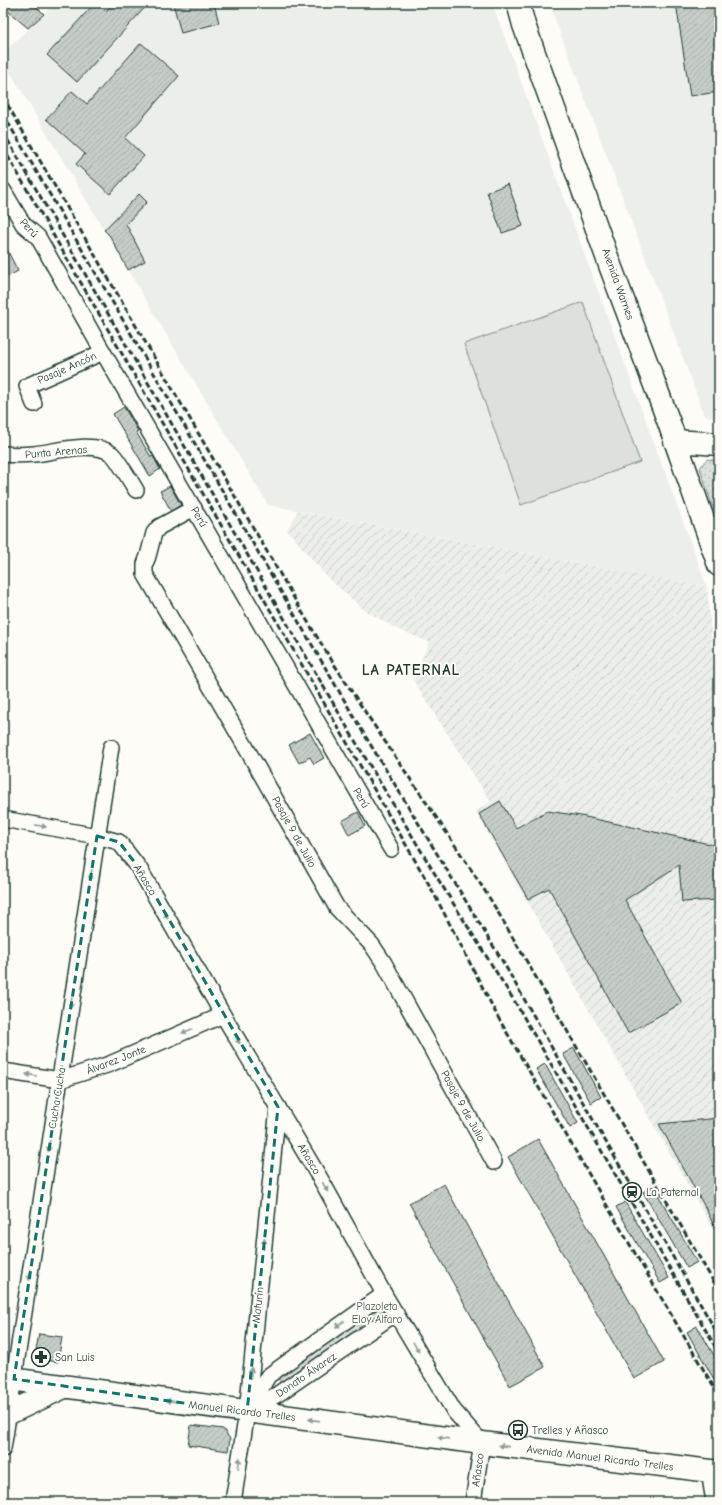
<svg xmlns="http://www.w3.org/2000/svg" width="722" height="1505" font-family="'Comic Neue',sans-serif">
<defs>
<pattern id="industrial-furrows" width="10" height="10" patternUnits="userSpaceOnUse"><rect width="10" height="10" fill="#eceee9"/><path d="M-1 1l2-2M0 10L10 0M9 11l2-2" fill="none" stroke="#cacdc8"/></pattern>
<pattern id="park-dots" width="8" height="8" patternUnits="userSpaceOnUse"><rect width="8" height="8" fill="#dde0db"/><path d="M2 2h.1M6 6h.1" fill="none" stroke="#bdc1bd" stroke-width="1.8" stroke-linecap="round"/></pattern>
<pattern id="building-hatch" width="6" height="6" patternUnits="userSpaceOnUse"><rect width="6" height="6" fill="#c6cdc7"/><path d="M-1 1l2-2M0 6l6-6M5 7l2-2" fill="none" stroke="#aab1ac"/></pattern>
</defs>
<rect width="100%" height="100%" fill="#fdfcf7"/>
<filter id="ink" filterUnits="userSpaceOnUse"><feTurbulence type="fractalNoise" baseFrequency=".025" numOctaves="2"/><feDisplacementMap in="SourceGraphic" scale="8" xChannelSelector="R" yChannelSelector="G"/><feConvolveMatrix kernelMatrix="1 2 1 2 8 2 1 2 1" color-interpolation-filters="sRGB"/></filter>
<g filter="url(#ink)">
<g fill="#eceee9">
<path d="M55 3H492L707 587 268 505 3 60V53Z"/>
<path d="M549 3H719V418L705 416Z"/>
</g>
<path fill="url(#industrial-furrows)" d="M298 511 707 587 719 726V1240L476 811 491 802 413 680 429 642 397 629 363 609 328 578 287 530Z"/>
<path fill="#dde0db" stroke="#7e8e88" d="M583 302 640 462 521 505 464 344Z"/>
<g fill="url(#park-dots)" stroke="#7e8e88">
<path d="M707 459 719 461V526L700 468Z"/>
<path d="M384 1294 396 1313 285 1385 280 1382 277 1375Z"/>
</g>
<g fill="url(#building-hatch)" stroke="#1f3d34">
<path d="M3 3H32L44 14 28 28 3 7Z"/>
<path d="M95 3H97L106 11 114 3H149L77 82 47 55Z"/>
<path d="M173 3H214L219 23 181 33Z"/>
<path d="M676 3H719V92L690 96Z"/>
<path d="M141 43 179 76 125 138 144 156 110 194 76 164 85 154 46 119 72 91 87 104Z"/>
<path d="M508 184 523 226 502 233 487 192Z"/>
<path d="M139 194 147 202 126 224 145 261 128 270 110 236 104 230Z"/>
<path d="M3 242 18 271 3 279Z"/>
<path d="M124 407 138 431 136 432 151 457 153 456 160 469 150 476 113 414Z"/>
<path d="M170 486 181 505 171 511 160 491Z"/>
<path d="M310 733 324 758 314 764 310 757 299 763 289 745Z"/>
<path d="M500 801 516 828 547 811 581 816 719 846V900L682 902 679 865 625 900 682 1003 628 1033 549 888 528 899 479 814Z"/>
<path d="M358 812 365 826 349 835 342 821Z"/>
<path d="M574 1048 601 1097 591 1103 563 1054Z"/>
<path d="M545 1064 578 1123 570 1128 536 1069Z"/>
<path d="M719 1118V1236L706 1209 659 1124Z"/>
<path d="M538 1139 664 1362 634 1379 508 1157Z"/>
<path d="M444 1184 545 1367 510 1386 409 1203Z"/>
<path d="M653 1186 697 1262 687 1268 643 1192Z"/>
<path d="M625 1202 669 1278 660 1283 616 1207Z"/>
<path d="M697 1326 719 1364V1388L687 1332Z"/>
<path d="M39 1334 62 1337 58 1362 39 1359 35 1355Z"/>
<path d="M191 1425 223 1429 230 1439 228 1451 188 1445Z"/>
</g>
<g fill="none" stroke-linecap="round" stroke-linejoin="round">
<defs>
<g id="street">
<path d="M3 190 23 224 38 237 103 352 391 849"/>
<path d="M34 404 27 386 103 352"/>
<path d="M3 454C13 455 24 455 34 454 54 452 94 440 112 454 117 458 131 482 136 490"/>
<path d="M194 508 159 527 154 533 148 556 145 564V574L244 744 337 908 372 945 384 963 494 1162"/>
<path d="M3 819 97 836 119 842 139 868 223 1015 324 1185 384 1294 454 1411 482 1443 473 1502"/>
<path d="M3 1071 60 1080 110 1064 223 1015"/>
<path d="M251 1406 268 1376 384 1294"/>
<path d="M248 1411 278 1394 396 1313"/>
<path d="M3 1449 111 747"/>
<path d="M709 1471 714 1502"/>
<path d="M233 1502 247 1412 278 1107"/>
</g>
<g id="secondary">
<path d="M518 3 524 25 611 268 668 420 719 565"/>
<path d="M675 441 719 444"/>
<path d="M3 1378 482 1443 719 1472"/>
<path d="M9 1413 64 1387"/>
</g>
</defs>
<use href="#street" stroke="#1f3d34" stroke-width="18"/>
<use href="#secondary" stroke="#1f3d34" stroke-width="25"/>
<use href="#street" stroke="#fdfcf7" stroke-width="15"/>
<use href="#secondary" stroke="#fdfcf7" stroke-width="22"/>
<g stroke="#1f3d34" stroke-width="3" stroke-dasharray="6 3" stroke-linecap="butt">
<path d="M3 97 305 617C363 714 431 806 492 902L719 1291"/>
<path d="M3 114 361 729 503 962 585 1106 719 1336"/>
<path d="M3 132 351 734 438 879 515 1002 719 1353"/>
<path d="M3 148 431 888 499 1019 609 1209 719 1396"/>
</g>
</g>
<defs><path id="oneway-solid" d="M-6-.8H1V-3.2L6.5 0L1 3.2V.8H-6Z"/></defs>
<g fill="#8e9c96">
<use href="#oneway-solid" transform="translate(41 826) rotate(11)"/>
<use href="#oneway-solid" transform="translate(91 875) rotate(99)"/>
<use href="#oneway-solid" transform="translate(165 914) rotate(60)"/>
<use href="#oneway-solid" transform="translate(71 1003) rotate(99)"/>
<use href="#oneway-solid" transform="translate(187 1031) rotate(157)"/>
<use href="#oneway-solid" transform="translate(237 1039) rotate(59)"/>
<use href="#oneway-solid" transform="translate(31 1075) rotate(-171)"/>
<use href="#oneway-solid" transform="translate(49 1146) rotate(99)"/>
<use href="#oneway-solid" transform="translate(325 1187) rotate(61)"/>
<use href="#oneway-solid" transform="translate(264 1244) rotate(-84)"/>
<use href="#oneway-solid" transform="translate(30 1275) rotate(99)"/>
<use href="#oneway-solid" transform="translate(340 1324) rotate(145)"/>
<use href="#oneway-solid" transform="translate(416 1347) rotate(59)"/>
<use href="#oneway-solid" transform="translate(251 1373) rotate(-84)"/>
<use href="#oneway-solid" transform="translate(171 1401) rotate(-172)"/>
<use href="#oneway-solid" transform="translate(314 1420) rotate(-172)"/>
<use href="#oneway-solid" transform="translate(443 1438) rotate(-172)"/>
<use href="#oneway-solid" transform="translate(504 1446) rotate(-172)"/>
<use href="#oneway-solid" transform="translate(239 1463) rotate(-81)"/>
</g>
</g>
<path fill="none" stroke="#0f766e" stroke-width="3" stroke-dasharray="8 5" stroke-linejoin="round" d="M97 836 119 842 139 868 278 1107 247 1412 14 1379Z"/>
<defs>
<symbol id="station-ring" viewBox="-11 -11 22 22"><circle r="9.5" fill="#fdfcf7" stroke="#1f3d34" stroke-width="1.5"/><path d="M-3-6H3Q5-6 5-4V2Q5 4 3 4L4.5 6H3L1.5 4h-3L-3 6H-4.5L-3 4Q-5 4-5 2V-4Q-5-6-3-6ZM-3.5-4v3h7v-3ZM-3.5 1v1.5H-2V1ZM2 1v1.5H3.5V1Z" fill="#1f3d34"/></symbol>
<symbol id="pharmacy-ring" viewBox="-11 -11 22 22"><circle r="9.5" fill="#fdfcf7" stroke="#1f3d34" stroke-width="1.5"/><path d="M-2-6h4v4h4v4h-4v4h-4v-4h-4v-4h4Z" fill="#1f3d34"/></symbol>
<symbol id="bus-ring" viewBox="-11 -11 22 22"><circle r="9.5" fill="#fdfcf7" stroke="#1f3d34" stroke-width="1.5"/><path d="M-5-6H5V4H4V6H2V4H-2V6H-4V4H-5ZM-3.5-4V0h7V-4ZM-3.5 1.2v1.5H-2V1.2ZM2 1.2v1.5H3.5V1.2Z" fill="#1f3d34"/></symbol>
</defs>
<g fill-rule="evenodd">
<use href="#station-ring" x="621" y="1181" width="22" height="22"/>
<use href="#pharmacy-ring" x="30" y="1346" width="22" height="22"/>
<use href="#bus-ring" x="507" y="1419" width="22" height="22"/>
</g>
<g text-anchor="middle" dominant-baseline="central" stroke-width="4" stroke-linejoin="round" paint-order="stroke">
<g font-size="11" fill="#1f3d34" stroke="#fdfcf7">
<text transform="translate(29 228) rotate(47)">Perú</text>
<text transform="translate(618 284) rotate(70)">Avenida Warnes</text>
<text transform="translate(67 368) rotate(-24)">Pasaje Ancón</text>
<text transform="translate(56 452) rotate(-5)">Punta Arenas</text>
<text transform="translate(199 517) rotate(60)">Perú</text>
<text transform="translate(361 798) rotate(60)">Perú</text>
<text transform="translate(294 832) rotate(61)">Pasaje 9 de Julio</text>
<text transform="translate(145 880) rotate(59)">Añasco</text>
<text transform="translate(116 1060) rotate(-21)">Álvarez Jonte</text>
<text transform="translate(57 1098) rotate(-81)">Cucha Cucha</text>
<text transform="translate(463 1106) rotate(61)">Pasaje 9 de Julio</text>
<text transform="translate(309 1159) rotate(59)">Añasco</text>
<text transform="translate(258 1305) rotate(-84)">Maturín</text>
<text transform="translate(306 1375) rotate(-34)">Donato Álvarez</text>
<text transform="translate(242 1411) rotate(7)">Manuel Ricardo Trelles</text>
<text transform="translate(600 1458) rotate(7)">Avenida Manuel Ricardo Trelles</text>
<text transform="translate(478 1470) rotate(-82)">Añasco</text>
</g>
<g font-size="11" fill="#1f3d34" stroke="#fdfcf7" text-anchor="start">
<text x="646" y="1192">La Paternal</text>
<text x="55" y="1357">San Luis</text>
<text x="532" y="1430">Trelles y Añasco</text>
</g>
<g font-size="11" fill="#455e55" stroke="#fdfcf7">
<text x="377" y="1306">Plazoleta<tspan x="377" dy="13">Eloy Alfaro</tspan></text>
</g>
<g font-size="15" font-weight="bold" letter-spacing="1" fill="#1f3d34" stroke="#fdfcf7">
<text x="411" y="670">LA PATERNAL</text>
</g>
</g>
<rect width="722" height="1505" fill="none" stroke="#fdfcf7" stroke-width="16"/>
<rect x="8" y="8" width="706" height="1489" fill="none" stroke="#1f3d34" stroke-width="1.5" filter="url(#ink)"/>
</svg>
